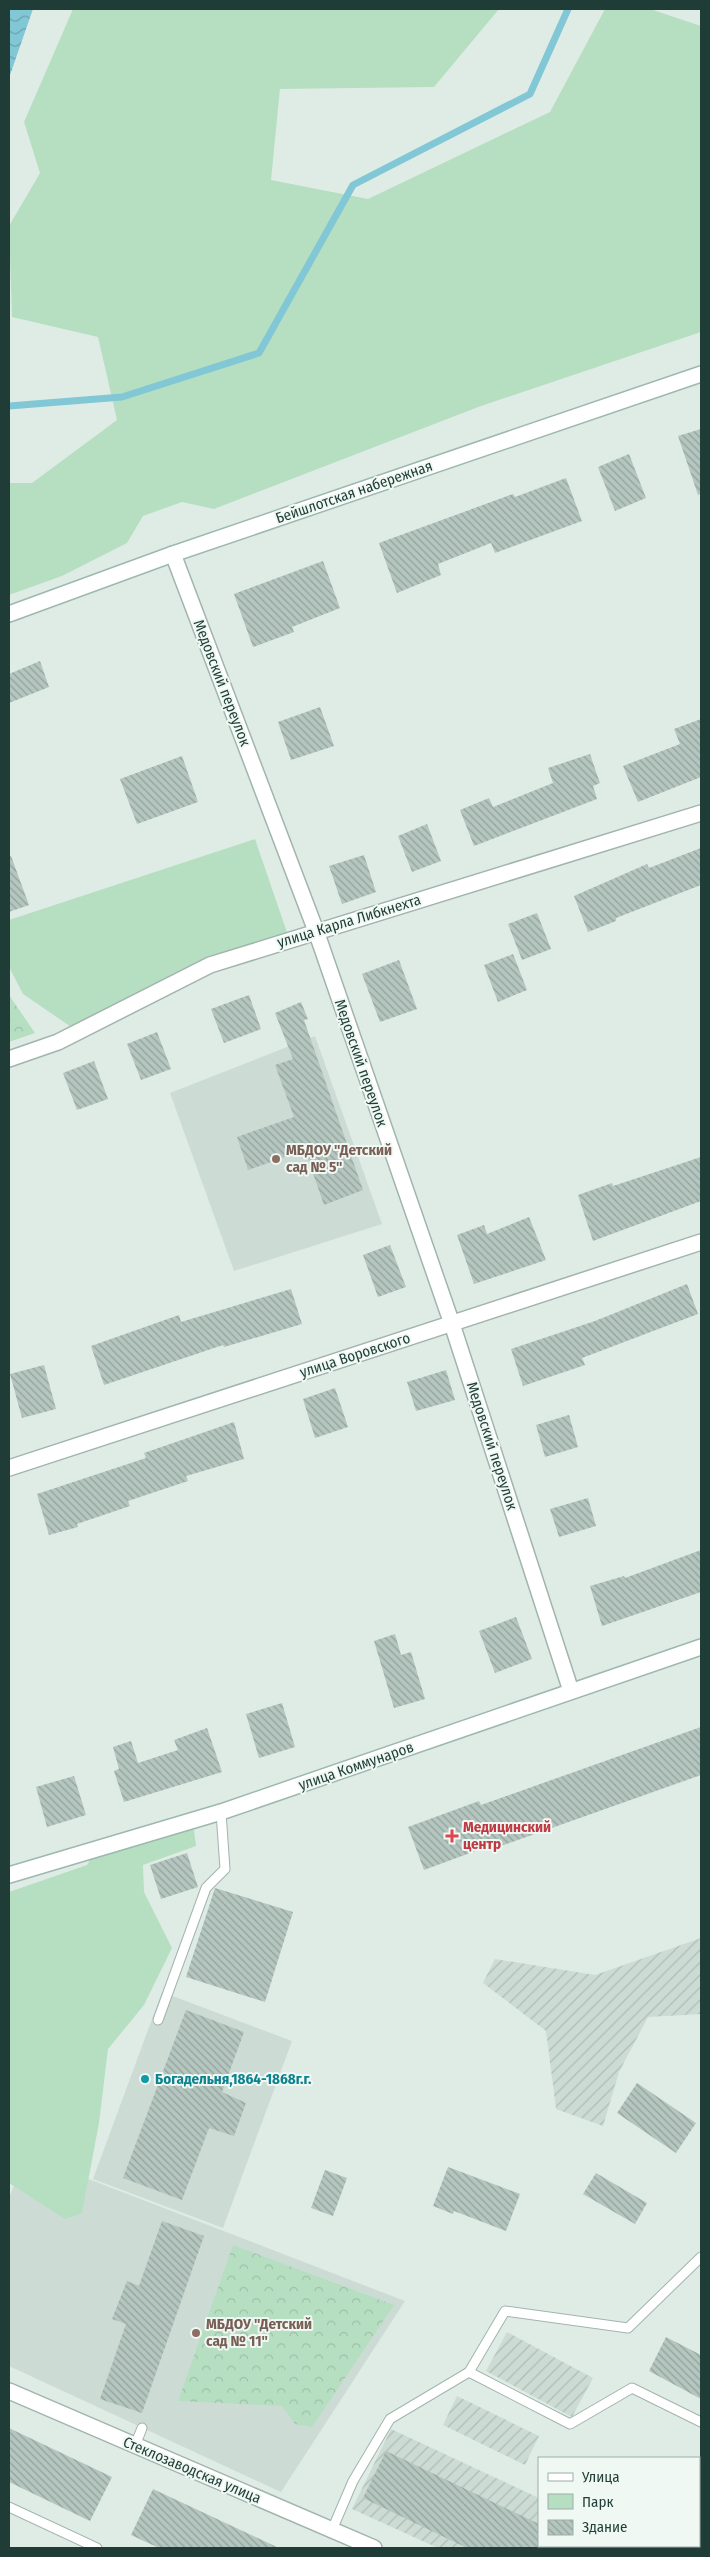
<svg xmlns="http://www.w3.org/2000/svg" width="710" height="2557" font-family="'Fira Sans Condensed',sans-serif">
<defs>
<pattern id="industrial-furrows" width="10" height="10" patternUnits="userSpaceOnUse" patternTransform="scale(1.25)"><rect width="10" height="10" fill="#cddbd5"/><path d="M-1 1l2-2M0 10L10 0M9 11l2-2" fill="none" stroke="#b0bdb7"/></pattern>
<pattern id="forest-crowns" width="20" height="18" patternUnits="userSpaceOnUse" patternTransform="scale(1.25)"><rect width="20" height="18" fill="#b6dfc2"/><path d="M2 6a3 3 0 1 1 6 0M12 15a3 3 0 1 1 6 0" fill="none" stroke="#9cc0a7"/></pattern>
<pattern id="water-waves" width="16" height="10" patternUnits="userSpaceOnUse" patternTransform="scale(1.25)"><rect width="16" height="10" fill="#82c7d6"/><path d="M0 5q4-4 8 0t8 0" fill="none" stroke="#6aa3ae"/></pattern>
<pattern id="building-back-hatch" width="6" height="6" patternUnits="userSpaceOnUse" patternTransform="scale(1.25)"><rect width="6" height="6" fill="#b4c6bf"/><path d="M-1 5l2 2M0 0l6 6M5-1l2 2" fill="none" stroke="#92a29c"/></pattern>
</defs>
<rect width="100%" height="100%" fill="#dfece6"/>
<g fill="#cddbd5">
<path d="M315 1036 382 1224 234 1271 170 1093Z"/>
<path d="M162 1992 292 2041 223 2228 93 2179Z"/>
<path d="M26 2155 405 2301 281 2492 9 2366V2198Z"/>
</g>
<g fill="url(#industrial-furrows)">
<path d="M701 1938V2014L648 2017 619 2072 603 2126 556 2109 546 2031 483 1983 495 1959 595 1975Z"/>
<path d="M507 2332 593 2378 572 2417 486 2371Z"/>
<path d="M457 2396 539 2436 525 2465 443 2425Z"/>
<path d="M391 2429 539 2498V2546H643L648 2548H438L352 2509Z"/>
</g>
<g fill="#b6dfc2">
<path d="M73 9H499L434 87 280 89 271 180 368 199 550 112 605 9H650L701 26V332L481 406 214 509 182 502 143 516 127 543 62 576 9 595V483H32L117 420 98 337 12 317 9 226 40 173 24 122Z"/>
<path d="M255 839 292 947 209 961 77 1031 23 994 9 967V920Z"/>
<path d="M176 1820 194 1830 196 1846 143 1865 144 1892 172 1948 144 2005 108 2049 99 2123 82 2213 65 2219 9 2183V1892L87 1865 100 1844Z"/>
</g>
<g fill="url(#forest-crowns)">
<path d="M9 995 35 1033 9 1042Z"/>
<path d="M233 2245 394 2305 312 2427 295 2424 282 2406 178 2401Z"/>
</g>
<path fill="url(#water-waves)" d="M9 9H33L9 78Z"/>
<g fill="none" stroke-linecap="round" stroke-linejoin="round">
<path stroke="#82c7d6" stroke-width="7" d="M9 406 122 397 259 353 353 185 530 94 568 9"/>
</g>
<g fill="url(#building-back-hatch)">
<path d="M701 429V494L698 495 678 436Z"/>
<path d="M629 454 646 498 615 511 598 467Z"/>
<path d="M566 478 582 521 495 553 491 543 438 564 441 575 397 593 379 543 513 494 515 497Z"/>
<path d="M323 561 340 608 292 627 294 632 253 647 234 594Z"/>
<path d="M40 661 49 687 9 703V674Z"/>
<path d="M320 707 334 746 291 760 278 722Z"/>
<path d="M701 719V777L638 802 623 766 680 744 674 729Z"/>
<path d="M590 754 600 783 593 786 597 799 474 846 460 810 489 798 493 807 553 783 548 768Z"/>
<path d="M182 756 198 802 137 824 120 779Z"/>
<path d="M427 824 441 861 412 872 398 836Z"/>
<path d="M701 848V885L616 918V921L588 932 574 896 647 864 649 868Z"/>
<path d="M364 855 376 892 342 904 329 866Z"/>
<path d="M9 856H11L29 905 9 912Z"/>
<path d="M537 913 551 949 522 960 508 924Z"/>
<path d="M513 954 527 990 498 1002 484 965Z"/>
<path d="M399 960 417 1009 380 1022 362 974Z"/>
<path d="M249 995 261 1029 224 1043 211 1009Z"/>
<path d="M301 1002 308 1019 304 1020 363 1190 324 1205 305 1150 248 1170 237 1137 294 1117 275 1065 293 1059 275 1013Z"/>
<path d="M157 1032 171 1069 141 1080 127 1044Z"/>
<path d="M94 1061 108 1099 77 1110 63 1073Z"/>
<path d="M701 1157V1201L593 1241 578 1195 612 1183 613 1186Z"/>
<path d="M529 1217 546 1260 474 1284 457 1235 484 1225 487 1234Z"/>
<path d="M390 1245 406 1287 378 1297 363 1255Z"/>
<path d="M687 1284 698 1314 582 1358 585 1365 523 1386 511 1349 595 1321Z"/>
<path d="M291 1289 302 1324 224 1347 223 1345 104 1385 91 1346 179 1315 181 1322Z"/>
<path d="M44 1365 56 1409 22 1418 10 1374Z"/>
<path d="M446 1370 455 1400 416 1411 407 1382Z"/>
<path d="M335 1388 348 1427 315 1438 303 1399Z"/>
<path d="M569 1415 578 1447 545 1457 536 1425Z"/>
<path d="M234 1422 244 1459 186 1476 188 1481 128 1501 130 1506 77 1524 78 1527 49 1535 37 1494 146 1458 144 1453Z"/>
<path d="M588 1498 596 1526 559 1537 550 1509Z"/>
<path d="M701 1550V1592L602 1626 590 1586 624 1576 625 1578Z"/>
<path d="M516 1617 532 1659 495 1673 479 1631Z"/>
<path d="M395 1634 401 1655 411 1652 425 1699 394 1708 374 1641Z"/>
<path d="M282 1703 295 1747 259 1758 246 1714Z"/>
<path d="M701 1727V1775L498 1847 497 1843 424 1870 408 1827 479 1801 481 1805Z"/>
<path d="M207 1728 222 1772 124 1802 114 1771 119 1769 113 1747 131 1741 138 1763 178 1750 174 1740Z"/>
<path d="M74 1776 86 1815 47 1827 36 1787Z"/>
<path d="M187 1853 198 1887 161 1899 150 1865Z"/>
<path d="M215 1888 293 1912 265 2002 186 1977Z"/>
<path d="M186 2010 244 2032 222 2092 246 2103 234 2136 209 2128 182 2200 123 2178Z"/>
<path d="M637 2083 696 2123 676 2153 617 2113Z"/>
<path d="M448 2167 520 2194 506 2231 454 2211 453 2214 433 2206Z"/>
<path d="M325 2170 347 2178 333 2216 311 2208Z"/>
<path d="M596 2173 647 2203 635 2224 583 2194Z"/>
<path d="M162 2221 204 2236 142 2413 100 2399 126 2324 112 2319 127 2281 139 2286Z"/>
<path d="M666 2337 701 2355V2399L649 2371Z"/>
<path d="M9 2428 112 2477 90 2521 9 2482Z"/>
<path d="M386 2451 539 2524V2548H467L363 2498Z"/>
<path d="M153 2489 279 2548H159L131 2535Z"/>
</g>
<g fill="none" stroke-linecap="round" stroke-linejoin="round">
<defs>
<g id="lane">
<path d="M158 2020 206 1888 225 1869 221 1812"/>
<path d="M469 2372 505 2311 628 2328 701 2257"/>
<path d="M135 2446 142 2428"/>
<path d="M9 2507 97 2548"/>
<path d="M332 2530 353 2481 390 2419 469 2372 570 2424 632 2388 701 2422"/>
</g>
<g id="street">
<path d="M173 554 316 931 452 1324 571 1691"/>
<path d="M9 1059 58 1042 210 965 701 813"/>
<path d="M9 1468 701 1242"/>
<path d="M9 2391 374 2548"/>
</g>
<g id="secondary">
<path d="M9 614 173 554 701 374"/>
<path d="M9 1875 221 1812 701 1647"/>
</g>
</defs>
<use href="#lane" stroke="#a2b4ae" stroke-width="11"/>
<use href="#street" stroke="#a2b4ae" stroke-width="18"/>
<use href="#secondary" stroke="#9db8af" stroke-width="18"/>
<use href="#lane" stroke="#fff" stroke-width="9"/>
<use href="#street" stroke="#fff" stroke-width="15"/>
<use href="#secondary" stroke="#fff" stroke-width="15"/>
</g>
<g fill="#8d6e63" stroke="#f0f8f4" stroke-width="2">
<circle cx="276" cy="1159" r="5"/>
<circle cx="196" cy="2333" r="5"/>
</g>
<path fill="#e0444e" stroke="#f0f8f4" stroke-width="2" d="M449.5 1828.5h5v5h5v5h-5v5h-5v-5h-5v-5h5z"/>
<circle fill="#0f9aa8" stroke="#f0f8f4" stroke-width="2" cx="145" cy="2079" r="5"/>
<g text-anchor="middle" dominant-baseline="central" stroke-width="4" stroke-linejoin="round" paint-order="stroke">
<g font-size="15" fill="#1f3d36" stroke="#f0f8f4">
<text transform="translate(354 492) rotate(-19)">Бейшлотская набережная</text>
<text transform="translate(222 683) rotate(69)">Медовский переулок</text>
<text transform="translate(349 921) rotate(-17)">улица Карла Либкнехта</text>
<text transform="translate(361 1063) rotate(71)">Медовский переулок</text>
<text transform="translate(355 1355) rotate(-18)">улица Воровского</text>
<text transform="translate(492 1446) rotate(72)">Медовский переулок</text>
<text transform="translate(356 1766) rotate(-19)">улица Коммунаров</text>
<text transform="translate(192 2470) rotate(23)">Стеклозаводская улица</text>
</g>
<g font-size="15" font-weight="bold" fill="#785e54" stroke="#f0f8f4" text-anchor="start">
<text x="286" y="1150">МБДОУ "Детский<tspan x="286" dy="17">сад № 5"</tspan></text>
<text x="206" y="2324">МБДОУ "Детский<tspan x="206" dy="17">сад № 11"</tspan></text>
</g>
<g font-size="15" font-weight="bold" fill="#be3a42" stroke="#f0f8f4" text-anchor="start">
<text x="463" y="1827">Медицинский<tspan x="463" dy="17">центр</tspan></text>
</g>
<g font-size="15" font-weight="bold" fill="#0d838f" stroke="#f0f8f4" text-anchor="start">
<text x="155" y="2079">Богадельня,1864-1868г.г.</text>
</g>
</g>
<rect width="710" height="2557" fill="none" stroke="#1f3d36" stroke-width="20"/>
<rect x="538" y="2457" width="162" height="90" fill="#f0f8f4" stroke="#9cada8"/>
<rect x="548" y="2473" width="25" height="8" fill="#ffffff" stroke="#9cada8"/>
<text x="582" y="2482" font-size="15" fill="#1f3d36">Улица</text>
<rect x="548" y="2494" width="25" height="15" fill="#b6dfc2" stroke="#9cada8"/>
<text x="582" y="2507" font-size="15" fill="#1f3d36">Парк</text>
<rect x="548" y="2520" width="25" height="15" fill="url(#building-back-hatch)" stroke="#9cada8"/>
<text x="582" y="2532" font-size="15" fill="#1f3d36">Здание</text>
</svg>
